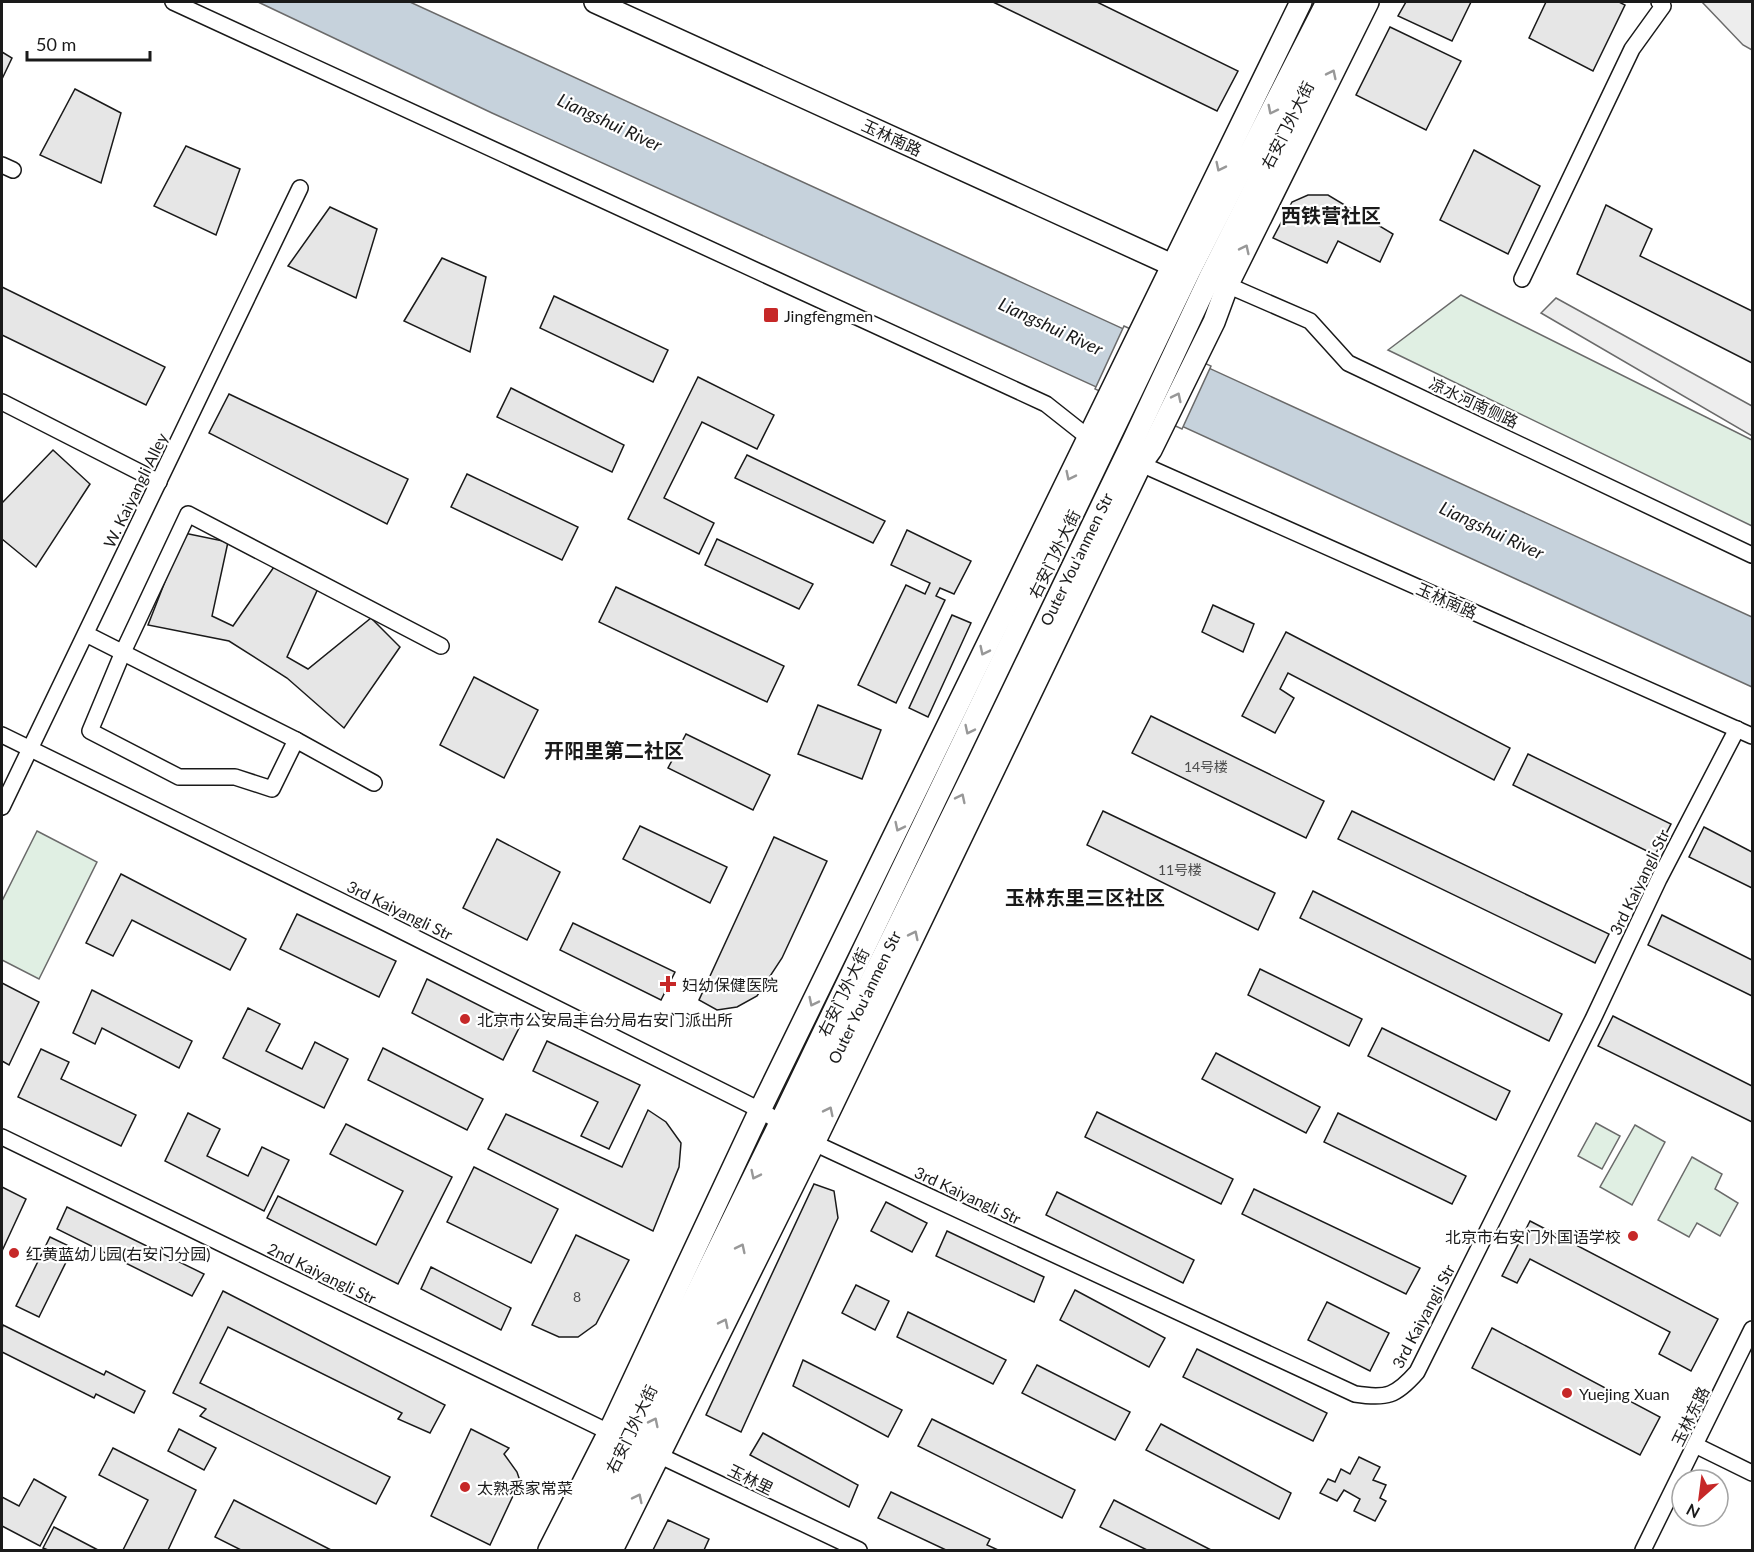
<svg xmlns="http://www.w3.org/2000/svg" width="1754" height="1552" font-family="Lato,'Noto Sans SC',sans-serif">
<rect width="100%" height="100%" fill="#fff"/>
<g fill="#e0efe3" stroke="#6a6a6a" stroke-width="1.5">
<path d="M1461 295 1752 440V526L1388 350Z"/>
<path d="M37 831 97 862 39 979 2 960V901Z"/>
<path d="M1596 1123 1620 1136 1602 1169 1578 1156Z"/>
<path d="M1635 1125 1665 1142 1632 1205 1600 1187Z"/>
<path d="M1692 1157 1722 1174 1715 1189 1738 1203 1720 1236 1697 1223 1689 1237 1658 1220Z"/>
</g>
<g fill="#ededed" stroke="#6a6a6a" stroke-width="1.5">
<path d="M1702 2H1752V50L1743 45Z"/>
<path d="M1556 298 1752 406V436L1541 313Z"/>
</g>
<path fill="#c6d2dc" stroke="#6a6a6a" stroke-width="1.5" d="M258 2H410L1752 617V687L1009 347 492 113Z"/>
<path fill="#fff" stroke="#6a6a6a" stroke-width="1.5" d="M1124 326 1211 366 1182 429 1095 389Z"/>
<g fill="#e6e6e6" stroke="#1a1a1a" stroke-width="1.5">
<path d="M993 2H1097L1238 71 1217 111Z"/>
<path d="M1406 2H1471L1452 41 1398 16Z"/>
<path d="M1546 2H1619L1625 5 1593 71 1529 38Z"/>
<path d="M1390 27 1461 61 1426 130 1356 95Z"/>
<path d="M2 52 12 58 2 79Z"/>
<path d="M75 89 121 113 101 183 40 155Z"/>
<path d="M186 146 240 169 216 235 154 206Z"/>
<path d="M1474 150 1540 186 1508 254 1440 220Z"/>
<path d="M1308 195H1328L1393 234 1380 262 1338 241 1327 263 1273 238 1292 202Z"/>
<path d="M1606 205 1652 229 1640 256 1752 311V363L1577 274Z"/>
<path d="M330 207 377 229 356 298 288 266Z"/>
<path d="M442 258 486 277 470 352 404 321Z"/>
<path d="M2 287 165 367 146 405 2 335Z"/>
<path d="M554 296 668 350 653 382 540 328Z"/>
<path d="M698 377 774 415 757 449 702 422 664 498 714 523 699 554 628 519Z"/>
<path d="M511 388 624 445 612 472 497 417Z"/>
<path d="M229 394 408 479 387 524 209 433Z"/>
<path d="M53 450 90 484 36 567 2 539V503Z"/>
<path d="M747 455 885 521 873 543 735 478Z"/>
<path d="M467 474 578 527 562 560 451 507Z"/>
<path d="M907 530 971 561 954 594 940 588 936 596 945 600 896 703 858 685 906 585 925 594 930 583 891 565Z"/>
<path d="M184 533 228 542 212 616 233 626 276 564 320 584 287 657 308 669 371 618 400 647 344 728 287 678 229 641 148 625Z"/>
<path d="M717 539 813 584 799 609 705 565Z"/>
<path d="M616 587 784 666 767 702 599 622Z"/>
<path d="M1213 605 1254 624 1243 652 1202 632Z"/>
<path d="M952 615 971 623 928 717 909 708Z"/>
<path d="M1286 632 1510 748 1494 780 1288 673 1280 689 1294 698 1275 733 1242 716Z"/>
<path d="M474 677 538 710 504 778 440 745Z"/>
<path d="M818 705 881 730 862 779 798 754Z"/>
<path d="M1151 716 1324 801 1306 838 1132 753Z"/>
<path d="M686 734 770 775 753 810 668 768Z"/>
<path d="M1528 754 1671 824 1655 855 1513 785Z"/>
<path d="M1103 811 1275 893 1258 930 1087 845Z"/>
<path d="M1352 811 1609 934 1595 963 1338 839Z"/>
<path d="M640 826 727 867 710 903 623 859Z"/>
<path d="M1704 827 1752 852V888L1689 857Z"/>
<path d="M774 837 827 861 782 958 757 996 737 1007 717 1010 699 1000Z"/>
<path d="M497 839 560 872 527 940 463 908Z"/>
<path d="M121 874 246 939 230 970 132 920 113 956 86 943Z"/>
<path d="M1313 891 1562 1014 1549 1041 1300 918Z"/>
<path d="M297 914 396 961 379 997 280 949Z"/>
<path d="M1662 915 1752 960V996L1648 945Z"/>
<path d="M573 923 675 972 661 1000 560 950Z"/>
<path d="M1260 969 1362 1019 1349 1046 1248 995Z"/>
<path d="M427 979 520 1026 503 1060 412 1013Z"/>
<path d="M2 983 39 1002 9 1065 2 1061Z"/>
<path d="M92 990 192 1041 179 1068 102 1028 95 1044 73 1033Z"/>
<path d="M248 1008 280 1024 266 1051 302 1069 315 1042 348 1059 324 1108 223 1058Z"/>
<path d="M1613 1016 1752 1086V1122L1598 1046Z"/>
<path d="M1382 1028 1510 1091 1496 1120 1368 1056Z"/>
<path d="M547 1041 640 1085 609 1149 581 1136 598 1102 533 1071Z"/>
<path d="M383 1048 483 1099 467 1130 368 1080Z"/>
<path d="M41 1049 69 1062 61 1079 136 1115 121 1146 18 1097Z"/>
<path d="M1216 1053 1320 1107 1306 1133 1202 1079Z"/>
<path d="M648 1110 666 1122 681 1143 679 1167 653 1231 488 1149 506 1114 622 1167Z"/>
<path d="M1097 1112 1233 1179 1221 1204 1085 1137Z"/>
<path d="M188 1113 220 1129 207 1156 248 1176 262 1147 289 1160 264 1211 165 1161Z"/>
<path d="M1338 1113 1466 1176 1452 1204 1324 1142Z"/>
<path d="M346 1124 452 1177 398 1284 267 1218 278 1196 376 1245 403 1191 330 1154Z"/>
<path d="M474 1167 558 1209 531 1263 447 1222Z"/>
<path d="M814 1184 834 1191 838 1218 741 1432 706 1415Z"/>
<path d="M2 1187 26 1199 2 1251Z"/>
<path d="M1254 1189 1420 1268 1406 1294 1242 1214Z"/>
<path d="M1057 1192 1194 1260 1183 1283 1046 1215Z"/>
<path d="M886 1202 927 1223 912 1252 871 1231Z"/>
<path d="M67 1207 204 1274 192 1296 57 1229Z"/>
<path d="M1530 1221 1718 1319 1691 1371 1659 1354 1670 1332 1530 1259 1517 1283 1502 1276Z"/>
<path d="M947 1231 1044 1277 1034 1302 936 1256Z"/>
<path d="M576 1235 629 1260 596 1324 578 1337H559L532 1325Z"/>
<path d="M50 1237 73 1248 39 1317 16 1306Z"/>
<path d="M431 1267 511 1308 501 1330 421 1289Z"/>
<path d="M856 1285 889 1301 875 1330 842 1313Z"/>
<path d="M1075 1290 1165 1338 1149 1367 1060 1320Z"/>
<path d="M223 1291 445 1405 430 1433 398 1419 402 1413 228 1327 200 1383 390 1477 376 1504 200 1416 206 1409 173 1393Z"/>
<path d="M1327 1302 1389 1333 1370 1371 1308 1340Z"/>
<path d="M908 1312 1006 1360 993 1384 897 1337Z"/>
<path d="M3 1325 104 1375 106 1371 145 1391 134 1413 96 1394 94 1398 2 1352V1329Z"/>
<path d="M1492 1328 1660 1417 1640 1455 1472 1368Z"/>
<path d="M1197 1349 1327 1413 1313 1441 1183 1377Z"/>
<path d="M803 1360 902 1410 888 1437 793 1386Z"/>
<path d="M1037 1365 1130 1412 1115 1440 1022 1393Z"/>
<path d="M932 1419 1075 1490 1062 1518 918 1446Z"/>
<path d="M1161 1424 1291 1493 1279 1519 1146 1450Z"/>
<path d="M179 1429 216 1448 204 1470 168 1451Z"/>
<path d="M471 1429 509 1448 504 1454 517 1472 520 1481 490 1545 431 1516Z"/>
<path d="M763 1433 858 1485 849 1507 750 1455Z"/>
<path d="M113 1448 196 1490 168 1550H123L148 1500 99 1475Z"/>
<path d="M1359 1457 1380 1467 1373 1480 1386 1485 1380 1498 1386 1501 1375 1521 1354 1511 1360 1499 1344 1490 1337 1501 1320 1493 1328 1479 1335 1482 1341 1469 1350 1474Z"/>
<path d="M34 1479 66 1497 40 1546 2 1526V1497L19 1506Z"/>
<path d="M891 1492 990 1539 987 1545 998 1550H946L878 1518Z"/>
<path d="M234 1500 331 1550H241L215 1537Z"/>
<path d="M1114 1500 1211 1550H1147L1100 1527Z"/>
<path d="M668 1520 709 1539 704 1550H653Z"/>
<path d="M54 1527 98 1550H48L43 1548Z"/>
</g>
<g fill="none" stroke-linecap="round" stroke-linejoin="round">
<defs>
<g id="street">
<path d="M173 2 1046 404 1089 438"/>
<path d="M2 165 13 170"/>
<path d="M1522 279 1632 49 1663 6 1659 2"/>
<path d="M1218 281 1310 321 1348 363 1752 555"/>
<path d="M2 402 159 482"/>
<path d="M1141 464 1752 736"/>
<path d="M86 634 296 740"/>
<path d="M2 735C256 858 508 983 760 1110L814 1143 1355 1394C1387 1399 1396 1396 1417 1372L1593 1019 1659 879 1737 729"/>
<path d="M374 783 296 740 272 789 235 777H179L90 731 123 652 188 514 441 646"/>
<path d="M2 807 300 188"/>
<path d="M2 1137 617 1436"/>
<path d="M1695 1445 1752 1473"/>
<path d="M650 1451 859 1550"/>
<path d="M1643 1550 1752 1329"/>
</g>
<g id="secondary">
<path d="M595 2 1172 265 1184 268"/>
<path d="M549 1550 609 1432 760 1110 1301 2"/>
<path d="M571 1550 780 1123 1190 270 1327 2"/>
<path d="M592 1550 976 767 1133 441 1210 277 1348 2"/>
<path d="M612 1550 814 1143 1141 464 1151 450 1214 322 1228 284 1368 2"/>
</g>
</defs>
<use href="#street" stroke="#1a1a1a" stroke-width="18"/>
<use href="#secondary" stroke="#1a1a1a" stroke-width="24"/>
<use href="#street" stroke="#fff" stroke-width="15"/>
<use href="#secondary" stroke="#fff" stroke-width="21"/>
</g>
<defs><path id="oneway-chevron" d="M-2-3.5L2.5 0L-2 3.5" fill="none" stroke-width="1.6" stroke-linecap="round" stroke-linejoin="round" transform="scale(1.5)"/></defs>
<g stroke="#989898">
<use href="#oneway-chevron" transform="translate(1332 74) rotate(-64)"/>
<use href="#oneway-chevron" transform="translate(1272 110) rotate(117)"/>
<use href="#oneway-chevron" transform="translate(1220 167) rotate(116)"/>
<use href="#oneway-chevron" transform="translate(1245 249) rotate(-64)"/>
<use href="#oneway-chevron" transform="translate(1177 397) rotate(-64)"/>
<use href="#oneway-chevron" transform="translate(1070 476) rotate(116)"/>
<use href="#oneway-chevron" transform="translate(984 651) rotate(116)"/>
<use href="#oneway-chevron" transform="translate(969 730) rotate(116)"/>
<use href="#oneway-chevron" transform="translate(961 798) rotate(-64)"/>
<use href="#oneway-chevron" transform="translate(899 827) rotate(116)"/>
<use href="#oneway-chevron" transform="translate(914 935) rotate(-64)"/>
<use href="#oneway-chevron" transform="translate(813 1002) rotate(116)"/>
<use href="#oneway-chevron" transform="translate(829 1111) rotate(-64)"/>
<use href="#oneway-chevron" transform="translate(755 1175) rotate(116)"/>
<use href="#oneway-chevron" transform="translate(741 1248) rotate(-64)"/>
<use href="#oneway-chevron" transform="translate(724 1323) rotate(-64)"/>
<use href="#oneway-chevron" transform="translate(654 1422) rotate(-64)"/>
<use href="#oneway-chevron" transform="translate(638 1498) rotate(-64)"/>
</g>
<g fill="#c62828" stroke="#fff" stroke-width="2">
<rect x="763" y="307" width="16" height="16" rx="3"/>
<path d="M665 975h6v6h6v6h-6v6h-6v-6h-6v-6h6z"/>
<circle cx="465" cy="1019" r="6"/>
<circle cx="1633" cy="1236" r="6"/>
<circle cx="14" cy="1253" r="6"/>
<circle cx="1567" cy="1393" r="6"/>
<circle cx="465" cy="1487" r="6"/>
</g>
<g text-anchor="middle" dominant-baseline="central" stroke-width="4.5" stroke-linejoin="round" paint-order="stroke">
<g font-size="14" fill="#4d4d4d">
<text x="1206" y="766">14号楼</text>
<text x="1180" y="869">11号楼</text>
<text x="577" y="1296">8</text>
</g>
<g font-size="16" fill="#1a1a1a" stroke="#fff">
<text transform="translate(1287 125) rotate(-63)">右安门外大街</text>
<text transform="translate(892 137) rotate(25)">玉林南路</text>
<text transform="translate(1474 402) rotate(25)">凉水河南侧路</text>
<text transform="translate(135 490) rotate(-64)">W. Kaiyangli Alley</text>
<text transform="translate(1054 554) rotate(-64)">右安门外大街</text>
<text transform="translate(1076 559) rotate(-64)">Outer You'anmen Str</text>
<text transform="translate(1447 600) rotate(24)">玉林南路</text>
<text transform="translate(1639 882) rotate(-64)">3rd Kaiyangli Str</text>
<text transform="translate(400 910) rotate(26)">3rd Kaiyangli Str</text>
<text transform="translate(843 992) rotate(-64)">右安门外大街</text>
<text transform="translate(864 997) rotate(-64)">Outer You'anmen Str</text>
<text transform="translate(968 1195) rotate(25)">3rd Kaiyangli Str</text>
<text transform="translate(322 1273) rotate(26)">2nd Kaiyangli Str</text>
<text transform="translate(1423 1316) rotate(-62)">3rd Kaiyangli Str</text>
<text transform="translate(1690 1416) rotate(-64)">玉林东路</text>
<text transform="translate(631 1429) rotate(-64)">右安门外大街</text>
<text transform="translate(751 1479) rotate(26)">玉林里</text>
</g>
<g font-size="16" fill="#1a1a1a" stroke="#fff" text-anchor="start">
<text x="784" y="315">Jingfengmen</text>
<text x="682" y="984">妇幼保健医院</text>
<text x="477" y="1019">北京市公安局丰台分局右安门派出所</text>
<text x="1621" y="1236" text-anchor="end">北京市右安门外国语学校</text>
<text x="26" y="1253">红黄蓝幼儿园(右安门分园)</text>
<text x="1579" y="1393">Yuejing Xuan</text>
<text x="477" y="1487">太熟悉家常菜</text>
</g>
<g font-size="18" font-style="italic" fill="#1a1a1a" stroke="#fff">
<text transform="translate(610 122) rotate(25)">Liangshui River</text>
<text transform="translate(1051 326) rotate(25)">Liangshui River</text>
<text transform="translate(1492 530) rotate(25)">Liangshui River</text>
</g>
<g font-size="20" font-weight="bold" fill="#1a1a1a" stroke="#fff">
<text x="1331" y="215">西铁营社区</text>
<text x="614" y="750">开阳里第二社区</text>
<text x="1085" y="897">玉林东里三区社区</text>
</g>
</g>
<rect width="1754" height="1552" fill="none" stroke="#1a1a1a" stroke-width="6"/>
<g transform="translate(1700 1498) rotate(208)"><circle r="28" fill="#ffffff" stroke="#a3a3a3" stroke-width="1.5"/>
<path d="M0-4.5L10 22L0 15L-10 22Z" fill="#c62828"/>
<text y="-9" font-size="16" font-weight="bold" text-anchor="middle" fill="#1a1a1a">N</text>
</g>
<path d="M27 51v9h123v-9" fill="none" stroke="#1a1a1a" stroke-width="3"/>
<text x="36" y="51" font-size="18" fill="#1a1a1a" stroke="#ffffff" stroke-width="4.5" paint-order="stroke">50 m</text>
</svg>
